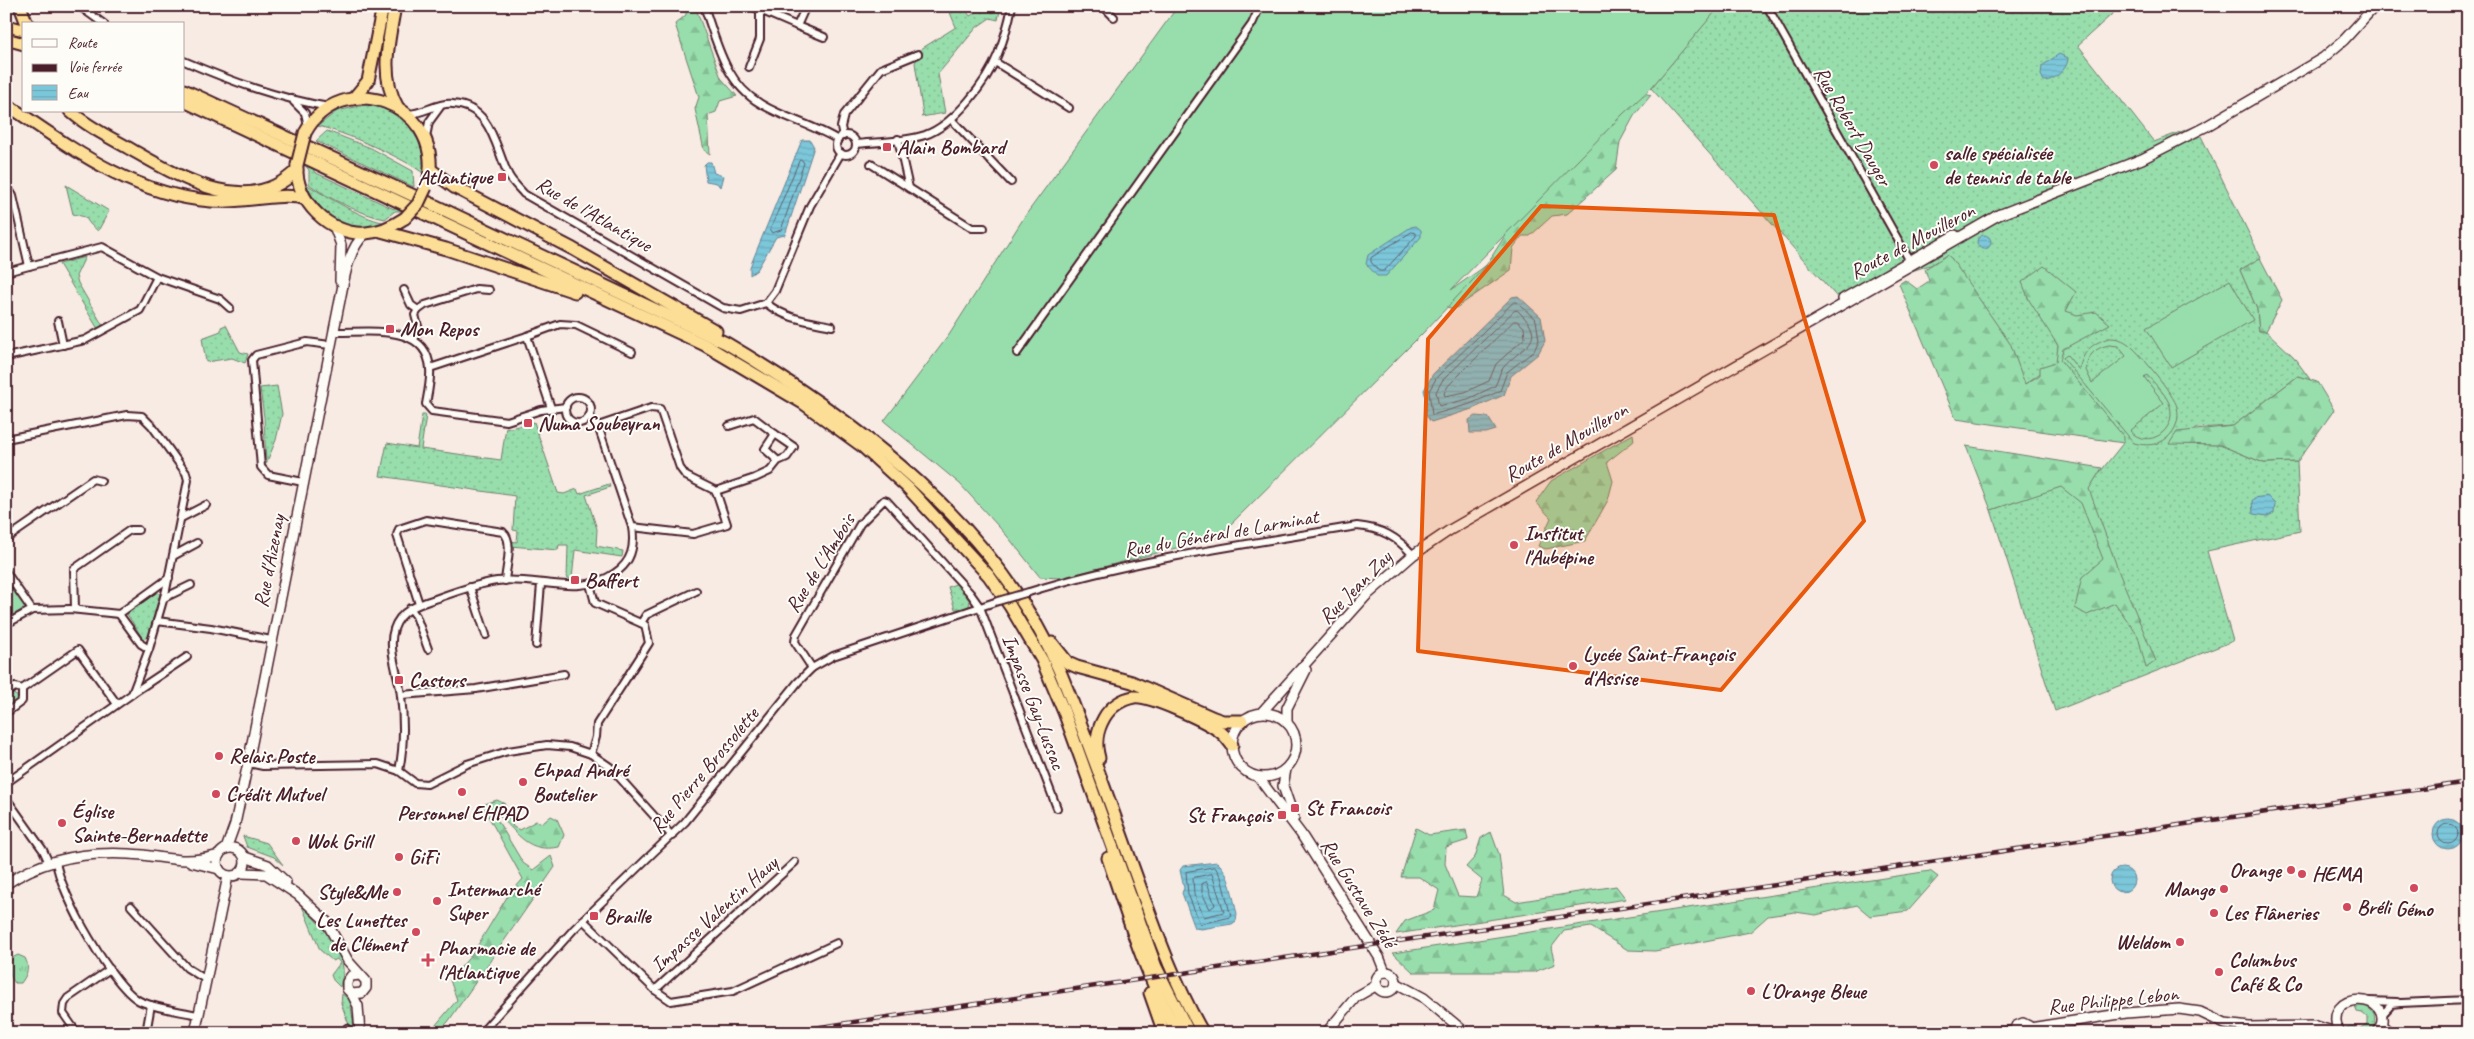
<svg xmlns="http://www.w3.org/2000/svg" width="2474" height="1039" font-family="Caveat,sans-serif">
<defs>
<pattern id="grass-dots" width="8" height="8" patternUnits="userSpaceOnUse" patternTransform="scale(1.25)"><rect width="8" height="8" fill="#98deac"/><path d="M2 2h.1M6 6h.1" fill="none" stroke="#84be94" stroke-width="1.8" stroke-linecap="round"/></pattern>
<pattern id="forest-firs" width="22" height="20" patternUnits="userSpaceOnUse" patternTransform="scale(1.25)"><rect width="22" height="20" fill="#98deac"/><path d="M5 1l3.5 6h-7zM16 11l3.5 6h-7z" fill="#84be94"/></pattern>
<pattern id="park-tufts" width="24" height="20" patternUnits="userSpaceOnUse" patternTransform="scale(1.25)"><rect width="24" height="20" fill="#98deac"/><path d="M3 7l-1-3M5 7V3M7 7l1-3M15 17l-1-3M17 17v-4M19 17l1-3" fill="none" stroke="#84be94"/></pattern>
<pattern id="water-rules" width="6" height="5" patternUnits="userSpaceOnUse" patternTransform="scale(1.25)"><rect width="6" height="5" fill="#7bc7da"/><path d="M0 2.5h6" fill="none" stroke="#6caabb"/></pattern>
</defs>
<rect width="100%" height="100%" fill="#f7ebe4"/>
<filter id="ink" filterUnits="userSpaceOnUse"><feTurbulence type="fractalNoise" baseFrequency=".02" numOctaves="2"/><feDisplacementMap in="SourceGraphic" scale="10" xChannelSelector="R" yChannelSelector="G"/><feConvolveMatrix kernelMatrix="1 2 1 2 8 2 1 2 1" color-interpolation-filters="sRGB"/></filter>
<g filter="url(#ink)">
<g fill="url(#grass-dots)" stroke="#717e6c">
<path d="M956 6H963L970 16 985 6H1001L998 20 990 18 977 27 938 74 945 113 921 117 923 115 915 63 921 49 956 27 949 10Z"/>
<path d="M1719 6H2121L2078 45 2154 142 2196 126 2261 258 2240 270 2257 309 2259 331H2266L2293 356 2312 382 2298 376 2233 426 2197 428 2169 443 2220 445 2264 463 2297 462 2300 531 2207 551 2233 641 2055 711 1991 510 2100 472 2124 442 2056 362 2025 384 1951 258 1836 296 1651 88Z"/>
<path d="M369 104C407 113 425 134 424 174 407 159 341 131 318 126L337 111Z"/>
<path d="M327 131 371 148 413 171 414 187 316 141Z"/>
<path d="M303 163 314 169V172L394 209 395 207 404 211H395L385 219C363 215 327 198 309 184V170Z"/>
<path d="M306 184C320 193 372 224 386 222 354 241 318 214 306 184Z"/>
<path d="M66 185 109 211 98 231 90 224 85 217 73 214Z"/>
<path d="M85 257 76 276 78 283 103 326 98 329 59 264Z"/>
<path d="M226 325 240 352 248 354 245 363 232 358 206 362 202 338 221 331V327Z"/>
<path d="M277 386 282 414 276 440 266 464 264 417 260 388Z"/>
<path d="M422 415H426L421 449 501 460 506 427 510 428 534 422 558 493 564 494 577 489 579 494 609 484 610 487 586 495 597 529 596 546 623 551 622 557 575 550 572 579H567L568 545H559L558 550 510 546V541L517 542 518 531 513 530 515 496 380 476 387 443 417 448Z"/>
<path d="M958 583C964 590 972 596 969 606L963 609H955L948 587Z"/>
<path d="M157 592 160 594 148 637 143 639 127 614Z"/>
<path d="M12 693 18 697 17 701 6 709V697Z"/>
<path d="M243 836 267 843 283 865 274 857 247 847Z"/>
<path d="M302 906C319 923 339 944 343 968 344 975 341 980 340 987L333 980 331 975 340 963 337 959 333 961 320 950Z"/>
<path d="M342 994 350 1000 355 1033H352L341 1003Z"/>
<path d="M2355 1005H2365L2374 1013 2375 1025 2371 1033H2347L2344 1029 2352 1026 2359 1030 2367 1025V1017L2362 1013 2357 1012Z"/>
</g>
<g fill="url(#forest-firs)" stroke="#717e6c">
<path d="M686 6H695L721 78 737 96 720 101 716 112 708 115 710 154 704 150 695 109 699 97 675 24 686 15Z"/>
<path d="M1626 88 1651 95 1634 116 1620 142 1616 170 1567 214 1552 216 1530 236H1522L1513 248 1511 270 1453 310 1444 305 1487 264 1529 198Z"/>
<path d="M1947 255 1951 258 2011 345 2025 384 2040 375V367L2056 362 2058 346 2029 300 2022 282 2044 266 2076 292 2066 311 2077 315 2096 312 2110 324 2063 349 2060 360 2124 437V443L1956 419 1899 284 1905 280 1917 289 1929 281 1925 269Z"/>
<path d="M2260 258 2282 300 2266 331H2259L2257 309 2240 270Z"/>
<path d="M2298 376 2317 382 2334 410 2297 462 2264 463 2220 445 2169 444 2177 432 2233 426Z"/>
<path d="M1633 434 1634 441 1607 462 1613 481 1608 500 1585 541 1546 549 1538 546 1551 518 1536 502 1551 481Z"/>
<path d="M1966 446 2102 468 2089 489 2120 575 2156 661 2146 668 2138 636 2115 603 2087 615 2075 608 2082 577 2103 559 2081 503 2061 487 1991 510Z"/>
<path d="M497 800 505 804 513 827 520 830 536 821 543 823 551 816 557 819 564 835 559 847C528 853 519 835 499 815L496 818 523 863 533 870 551 856 555 867 448 1022 436 1033H429L457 1000 450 980 473 953 507 897 523 879 482 805Z"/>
<path d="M1416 828 1429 835 1466 830 1468 840 1446 847 1445 864 1458 896 1476 897 1482 880 1466 867 1475 857 1481 838 1491 832 1499 854 1504 895 1516 902 1616 886 1626 899 1396 934 1405 921 1434 910 1439 890 1419 877H1401Z"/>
<path d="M1930 871 1938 877 1908 911 1870 916 1857 905 1816 915 1795 912 1768 916 1750 932 1655 951 1628 950 1591 927 1564 931 1551 948 1555 964 1534 972H1413L1393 953Z"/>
</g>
<g fill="url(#park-tufts)" stroke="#717e6c">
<path d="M6 575 27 606 6 620Z"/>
<path d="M18 955 25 958C30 967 27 975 21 983H15C8 975 9 967 12 958Z"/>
</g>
<g fill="#98deac" stroke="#717e6c" fill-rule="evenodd">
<path d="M1178 6H1720L1651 88 1622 115 1451 290 1487 265 1423 333 1218 537 1061 578 1040 577 1008 537 960 484 884 421 949 335 1025 216Z"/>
<path d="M2230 280 2253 320 2171 367 2146 328Z"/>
<path d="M2109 338C2116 338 2121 339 2127 343 2137 349 2175 396 2177 407 2180 419 2176 430 2167 438 2157 446 2145 446 2134 443L2063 358 2067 355 2079 370C2083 352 2090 344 2109 338ZM2109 345 2118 346 2126 356 2092 383 2086 370C2087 355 2095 348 2109 345ZM2147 375C2155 384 2167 395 2170 406 2177 431 2148 450 2130 431L2164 403 2144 377Z"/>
</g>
<g fill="url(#water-rules)" stroke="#678494">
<path d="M2059 54 2068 58C2068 69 2054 81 2044 81L2041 75 2042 66Z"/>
<path d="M802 140H810L814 147 785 235 776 237 757 270 750 275V267L756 252Z"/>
<path d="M707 162H711L714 173 723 176 720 187 717 183 706 181 704 165Z"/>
<path d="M1416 226 1421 230V237L1386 276H1377L1366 264 1368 255 1411 227Z"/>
<circle cx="1984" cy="242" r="7"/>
<path d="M1518 296 1541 317 1545 341 1538 354 1511 376 1504 395 1472 409 1431 422 1425 414 1427 403 1424 390 1433 374 1512 297Z"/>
<path d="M1475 416 1488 417 1496 430 1486 433H1470L1469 420Z"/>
<path d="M2267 496 2275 504 2274 513 2268 516 2253 514 2252 501 2254 498Z"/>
<circle cx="2448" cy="834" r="15"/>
<path d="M1217 862C1230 872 1233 899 1237 914L1236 921 1232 924 1201 929 1195 928 1182 893 1184 888 1180 870 1183 866Z"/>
<circle cx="2122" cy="880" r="12"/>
</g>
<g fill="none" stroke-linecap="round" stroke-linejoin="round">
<g stroke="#5e6271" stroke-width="1">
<path d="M802 160 804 163 781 230 772 233 770 230 799 161Z"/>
<path d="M1412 232 1416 233V236L1384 271H1379L1371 262V258Z"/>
<path d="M1514 302H1517L1536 320 1539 340 1534 351 1507 372 1500 391 1470 404 1432 415 1429 391 1437 377Z"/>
<path d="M1514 311 1517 310C1551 342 1522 345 1503 368 1499 373 1498 381 1495 386L1468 399 1439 406 1436 392 1442 381Z"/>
<path d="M1514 321H1517L1524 327 1525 338 1496 364 1489 381 1465 392 1445 396 1444 393 1448 386Z"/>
<circle cx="2448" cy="834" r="10"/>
<path d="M1215 867 1221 877 1231 917 1200 924 1188 894 1186 872Z"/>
<path d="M1212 874 1224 912 1204 917 1194 894 1193 878Z"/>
<path d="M1207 882 1215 905 1210 909 1202 893V884Z"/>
</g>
<defs>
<g id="street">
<path d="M79 6 104 24"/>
<path d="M704 6C717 43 725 83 761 104 786 119 814 125 838 140"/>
<path d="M751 6 797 26 806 6"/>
<path d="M1103 6 1114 17"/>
<path d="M1767 6 1911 263"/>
<path d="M797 26 824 37"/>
<path d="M184 61C233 82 277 98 329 107"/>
<path d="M995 62 1069 108"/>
<path d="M749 67 760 39V12"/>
<path d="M294 102 305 113 308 126"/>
<path d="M408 114C423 114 438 102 453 104 493 107 495 149 509 176 513 183 519 188 524 194L723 308 741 311 766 303 775 291 810 206 841 153"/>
<path d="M951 119 1011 182"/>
<circle cx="846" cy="145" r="10"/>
<path d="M843 136 841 127 844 115 881 69 918 54"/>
<path d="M426 137 429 122 440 107"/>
<path d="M898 139 909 188 972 228H984"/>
<path d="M856 144C878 142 903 142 925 135 954 125 987 82 998 54 1004 39 1009 22 1012 6"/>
<path d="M871 164 909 188"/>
<path d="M6 185 13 196 29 266"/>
<path d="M6 272 102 247 157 277 220 299 230 308"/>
<path d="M404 290 411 305 418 310 415 315 419 330 414 339"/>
<path d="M766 303C786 319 807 321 832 326"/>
<path d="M418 310 425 305 476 289 489 290"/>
<path d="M58 321 63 345"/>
<path d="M334 332C366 333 427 322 430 369 431 380 428 393 426 404L432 411 507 421 541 410 566 407"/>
<path d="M527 336 560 324 576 325 632 352"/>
<path d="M1017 353 1252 24 1260 6"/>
<path d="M6 357 85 340 140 310 157 277"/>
<path d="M430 368 527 336 551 408"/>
<circle cx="578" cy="410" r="13"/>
<path d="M598 426 651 408 660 409 680 468 686 476 716 491 755 478 770 471 778 461 765 449 775 434 794 447 787 457 778 461"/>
<path d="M729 426 754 418 775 434"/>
<path d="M6 439 127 415 142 416 152 426 186 473 188 480 166 590 149 649 132 694 6 783"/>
<path d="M303 482 268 475 261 467 252 360 256 355 307 342 330 345"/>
<path d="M181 518 206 505"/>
<path d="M632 527 693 534 727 524 716 491"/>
<path d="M6 539 93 479 101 481"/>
<path d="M173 556 197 543"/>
<path d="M6 572 32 610"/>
<path d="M590 584 595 603 645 625 649 643 597 724 596 737 591 754"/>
<path d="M470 587 486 635"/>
<path d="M1029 592C1136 559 1247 544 1357 526 1381 528 1397 537 1413 555"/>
<path d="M164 598 191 585"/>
<path d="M419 604 397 535 399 529 426 520 503 532C514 541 506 567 505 581"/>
<path d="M410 608 416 616 428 649"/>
<path d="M75 609 74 569 130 530H138"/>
<path d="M157 621 211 628 271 640"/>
<path d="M641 623 646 615 696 591"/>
<path d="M6 624 32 610 70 609 119 614"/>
<path d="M536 645 541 584"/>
<path d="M149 649 141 644 119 614 169 578"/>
<path d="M812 668 795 642 796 635 860 524 884 500 887 501 970 593 980 607 1057 808"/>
<path d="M6 693 15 687 22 689 78 650 117 704"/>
<path d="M133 693 187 657"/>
<path d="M401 695 476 689 564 674"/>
<path d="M6 713 22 701V689"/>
<path d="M248 763 263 766 378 764 399 771 415 783 427 784 467 764 508 751 547 745 570 747 591 754 610 767 672 836"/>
<path d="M399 771C404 746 404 721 401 696 399 675 387 649 394 629 400 610 419 604 435 599 455 592 476 584 497 581 537 576 579 598 615 573 632 562 635 546 632 527L598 426 589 416"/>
<path d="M6 798 43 850 49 863"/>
<path d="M56 861C59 891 114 991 142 1002 159 1009 180 1011 198 1015"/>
<path d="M131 906 187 968 205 979"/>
<path d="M583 920 655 990 671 1001 733 991 837 943"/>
<path d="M655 990 795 862"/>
<path d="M2369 1001 2397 1002"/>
<path d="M2381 1016 2392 1004 2401 1003 2468 1000"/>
<path d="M77 1033 63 1013 64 1004 68 998 110 969"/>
<path d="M146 1033 151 1005"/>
<path d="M346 1033 347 1028"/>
<path d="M481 1033 574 929 685 822 798 682 812 668 833 656 998 601"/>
</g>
<g id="secondary">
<path d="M1996 216 2142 159 2205 127 2323 58 2344 40 2375 6"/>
<path d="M334 226 341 245 340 281"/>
<path d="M1843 299 1955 235"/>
<circle cx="1264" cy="745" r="32"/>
<path d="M1261 713 1366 596 1413 555 1450 530 2000 214"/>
<path d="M1287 723V708L1306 670"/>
<path d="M1286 769 1283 786 1294 818"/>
<path d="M1258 777 1301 834 1379 957 1385 972"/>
<circle cx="231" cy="862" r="14"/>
<path d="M226 849 235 824 248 763 339 305C344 282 347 250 365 234"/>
<path d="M245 857 268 865 286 882"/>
<path d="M191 862 219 869"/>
<path d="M241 873 266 874 298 895 326 921 348 961 366 981V988L362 993 352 994 347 989V982L351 976 360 975"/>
<path d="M6 884C47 856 95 850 143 855 174 859 187 864 219 855"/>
<circle cx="1386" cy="982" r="10"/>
<path d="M1396 983 1424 998 1466 1033"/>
<path d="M352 994 358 1006 360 1033"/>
<path d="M2381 1025 2391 1033"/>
<path d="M2030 1028 2126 1013 2179 1009 2200 1012 2225 1024 2249 1027 2316 1026 2338 1033"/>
<path d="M195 1033 228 876"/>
<path d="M1326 1033 1356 997 1377 985"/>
<path d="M1995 1033 2014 1031"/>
<path d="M2015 1033 2016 1026 2023 1023 2029 1026 2030 1033"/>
<path d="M2340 1033C2317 989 2401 990 2378 1033"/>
</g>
<g id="highway">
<path d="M20 6 27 24"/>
<path d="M395 6C389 41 379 75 398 108"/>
<path d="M6 26 24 30"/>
<path d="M6 39 24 44"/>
<path d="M184 90 436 206 726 343C858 421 999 528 1061 674 1089 742 1113 812 1138 881 1157 934 1175 984 1203 1033"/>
<path d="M353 99 368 81 383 6"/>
<path d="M184 101 705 345 803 403 862 446 908 488 989 576 1010 606 1042 660 1064 712 1156 967 1189 1033"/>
<path d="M6 104C70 147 132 195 211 201 237 204 284 191 305 199"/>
<path d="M70 111C88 127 111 138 132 150 181 178 248 219 297 170"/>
<path d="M305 133C341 67 442 102 429 178"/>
<path d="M297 165C294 200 330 236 366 233 381 232 393 226 405 218"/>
<path d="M431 170 454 187 573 249 716 331"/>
<path d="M381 231 446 249 575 292"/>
<path d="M1052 643 1068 663 1077 667 1132 682 1214 718 1223 721H1242"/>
<path d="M1099 758C1095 744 1096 732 1104 718 1110 707 1122 699 1134 697 1149 695 1206 721 1219 731 1224 734 1228 740 1232 745"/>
<path d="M1108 858C1128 918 1146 978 1178 1033"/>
<path d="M1150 993 1164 1033"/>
</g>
</defs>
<use href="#street" stroke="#4a1f2b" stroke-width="10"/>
<use href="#secondary" stroke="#4a1f2b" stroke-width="12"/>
<use href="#highway" stroke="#4a1f2b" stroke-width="15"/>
<use href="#street" stroke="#fdfcf7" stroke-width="6"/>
<use href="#secondary" stroke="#fdfcf7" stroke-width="9"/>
<use href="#highway" stroke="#fcde96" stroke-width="11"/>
<defs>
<path id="rail" d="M780 1033 2468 782"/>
</defs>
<use href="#rail" stroke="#4a1f2b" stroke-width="4.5"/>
<use href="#rail" stroke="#fdfcf7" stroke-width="2.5" stroke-dasharray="8" stroke-linecap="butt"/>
<defs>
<path id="street-bridge" d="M998 601 1029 592"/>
<g id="highway-bridge">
<path d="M297 165 305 133"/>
<path d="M405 218 418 204 426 187"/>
</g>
</defs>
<use href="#street-bridge" stroke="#4a1f2b" stroke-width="10" stroke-linecap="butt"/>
<use href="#highway-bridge" stroke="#4a1f2b" stroke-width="15" stroke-linecap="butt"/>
<use href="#street-bridge" stroke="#fdfcf7" stroke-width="6"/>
<use href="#highway-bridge" stroke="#fcde96" stroke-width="11"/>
</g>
</g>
<path fill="#e8590c" fill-opacity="0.2" stroke="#e8590c" stroke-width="4" stroke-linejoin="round" d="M1541 206 1774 215 1864 521 1721 690 1418 651 1428 339Z"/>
<g fill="#d1495b" stroke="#fdfcf7" stroke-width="2">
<rect x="882" y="142" width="10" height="10" rx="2.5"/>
<circle cx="1934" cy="165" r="5"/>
<rect x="497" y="172" width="10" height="10" rx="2.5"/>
<rect x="385" y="324" width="10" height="10" rx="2.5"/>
<rect x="523" y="418" width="10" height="10" rx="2.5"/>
<circle cx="1514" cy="545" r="5"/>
<rect x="570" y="575" width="10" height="10" rx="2.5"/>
<circle cx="1573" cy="666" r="5"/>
<rect x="394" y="675" width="10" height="10" rx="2.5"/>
<circle cx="219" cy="756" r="5"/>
<circle cx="523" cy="782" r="5"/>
<circle cx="462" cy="792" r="5"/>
<circle cx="216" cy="794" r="5"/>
<rect x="1290" y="803" width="10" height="10" rx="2.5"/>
<rect x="1277" y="810" width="10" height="10" rx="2.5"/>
<circle cx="62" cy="823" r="5"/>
<circle cx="296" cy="841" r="5"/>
<circle cx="399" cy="857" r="5"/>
<circle cx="2291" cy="870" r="5"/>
<circle cx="2302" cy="874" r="5"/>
<circle cx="2414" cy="888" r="5"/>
<circle cx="2224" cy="889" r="5"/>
<circle cx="397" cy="892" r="5"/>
<circle cx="437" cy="901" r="5"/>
<circle cx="2347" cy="907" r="5"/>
<circle cx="2214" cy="913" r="5"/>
<rect x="589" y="911" width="10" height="10" rx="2.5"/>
<circle cx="416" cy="932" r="5"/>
<circle cx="2180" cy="942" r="5"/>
<path d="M425.5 952.5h5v5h5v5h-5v5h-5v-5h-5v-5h5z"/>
<circle cx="2219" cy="972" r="5"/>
<circle cx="1751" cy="991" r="5"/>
</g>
<g text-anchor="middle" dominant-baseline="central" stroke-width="4" stroke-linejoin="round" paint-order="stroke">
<g font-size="21" fill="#4a1f2b" stroke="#fdfcf7">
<text transform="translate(1853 126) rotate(60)">Rue Robert Dauger</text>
<text transform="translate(594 214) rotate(30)">Rue de l'Atlantique</text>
<text transform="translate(1912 241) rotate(-28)">Route de Mouilleron</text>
<text transform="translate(1566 442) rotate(-30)">Route de Mouilleron</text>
<text transform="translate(1221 533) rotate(-10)">Rue du Général de Larminat</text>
<text transform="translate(269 561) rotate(-79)">Rue d'Aizenay</text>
<text transform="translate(820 563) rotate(-58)">Rue de L'Ambois</text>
<text transform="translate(1355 587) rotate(-45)">Rue Jean Zay</text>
<text transform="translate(1034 702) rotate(69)">Impasse Gay-Lussac</text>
<text transform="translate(704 770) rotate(-50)">Rue Pierre Brossolette</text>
<text transform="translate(1359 893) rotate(58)">Rue Gustave Zédé</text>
<text transform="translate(714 914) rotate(-42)">Impasse Valentin Hauy</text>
<text transform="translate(2113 1000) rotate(-6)">Rue Philippe Lebon</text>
</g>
<g font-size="21" font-weight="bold" fill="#4a1f2b" stroke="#fdfcf7" text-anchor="start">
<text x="897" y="147">Alain Bombard</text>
<text x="1944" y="153">salle spécialisée<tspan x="1944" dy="24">de tennis de table</tspan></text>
<text x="492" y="177" text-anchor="end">Atlantique</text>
<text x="400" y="329">Mon Repos</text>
<text x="538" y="423">Numa Soubeyran</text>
<text x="1524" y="533">Institut<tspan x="1524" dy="24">l'Aubépine</tspan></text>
<text x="585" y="580">Baffert</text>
<text x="1583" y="654">Lycée Saint-François<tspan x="1583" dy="24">d'Assise</tspan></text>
<text x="409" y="680">Castors</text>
<text x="229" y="756">Relais Poste</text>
<text x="533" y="770">Ehpad André<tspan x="533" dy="24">Boutelier</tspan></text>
<text x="226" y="794">Crédit Mutuel</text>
<text x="1305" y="808">St Francois</text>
<text x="72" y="811">Église<tspan x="72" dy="24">Sainte-Bernadette</tspan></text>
<text x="462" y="813" text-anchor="middle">Personnel EHPAD</text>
<text x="1272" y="815" text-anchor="end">St François</text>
<text x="306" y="841">Wok Grill</text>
<text x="409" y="857">GiFi</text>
<text x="2281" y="870" text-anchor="end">Orange</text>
<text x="2312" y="874">HEMA</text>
<text x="447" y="889">Intermarché<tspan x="447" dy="24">Super</tspan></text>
<text x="2214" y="889" text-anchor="end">Mango</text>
<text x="387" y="892" text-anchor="end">Style&amp;Me</text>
<text x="2357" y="907">Bréli</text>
<text x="2414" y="909" text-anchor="middle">Gémo</text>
<text x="2224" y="913">Les Flâneries</text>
<text x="604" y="916">Braille</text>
<text x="406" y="920" text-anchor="end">Les Lunettes<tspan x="406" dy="24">de Clément</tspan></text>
<text x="2170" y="942" text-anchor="end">Weldom</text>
<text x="438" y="948">Pharmacie de<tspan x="438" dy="24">l'Atlantique</tspan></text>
<text x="2229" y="960">Columbus<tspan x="2229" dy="24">Café &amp; Co</tspan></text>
<text x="1761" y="991">L'Orange Bleue</text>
</g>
</g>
<rect width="2474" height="1039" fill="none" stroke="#fdfcf7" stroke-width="25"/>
<rect x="12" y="12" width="2449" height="1014" fill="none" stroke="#4a1f2b" stroke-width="2" filter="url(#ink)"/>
<rect x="22" y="22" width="162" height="90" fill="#fdfcf7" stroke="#b5a4a5"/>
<rect x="32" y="39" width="25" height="8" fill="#fdfcf7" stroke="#b5a4a5"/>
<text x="68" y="48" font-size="15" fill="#4a1f2b">Route</text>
<rect x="32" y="64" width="25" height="8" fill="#4a1f2b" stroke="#b5a4a5"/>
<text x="68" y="72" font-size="15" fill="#4a1f2b">Voie ferrée</text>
<rect x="32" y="85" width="25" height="15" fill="url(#water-rules)" stroke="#b5a4a5"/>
<text x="68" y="98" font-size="15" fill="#4a1f2b">Eau</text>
</svg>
